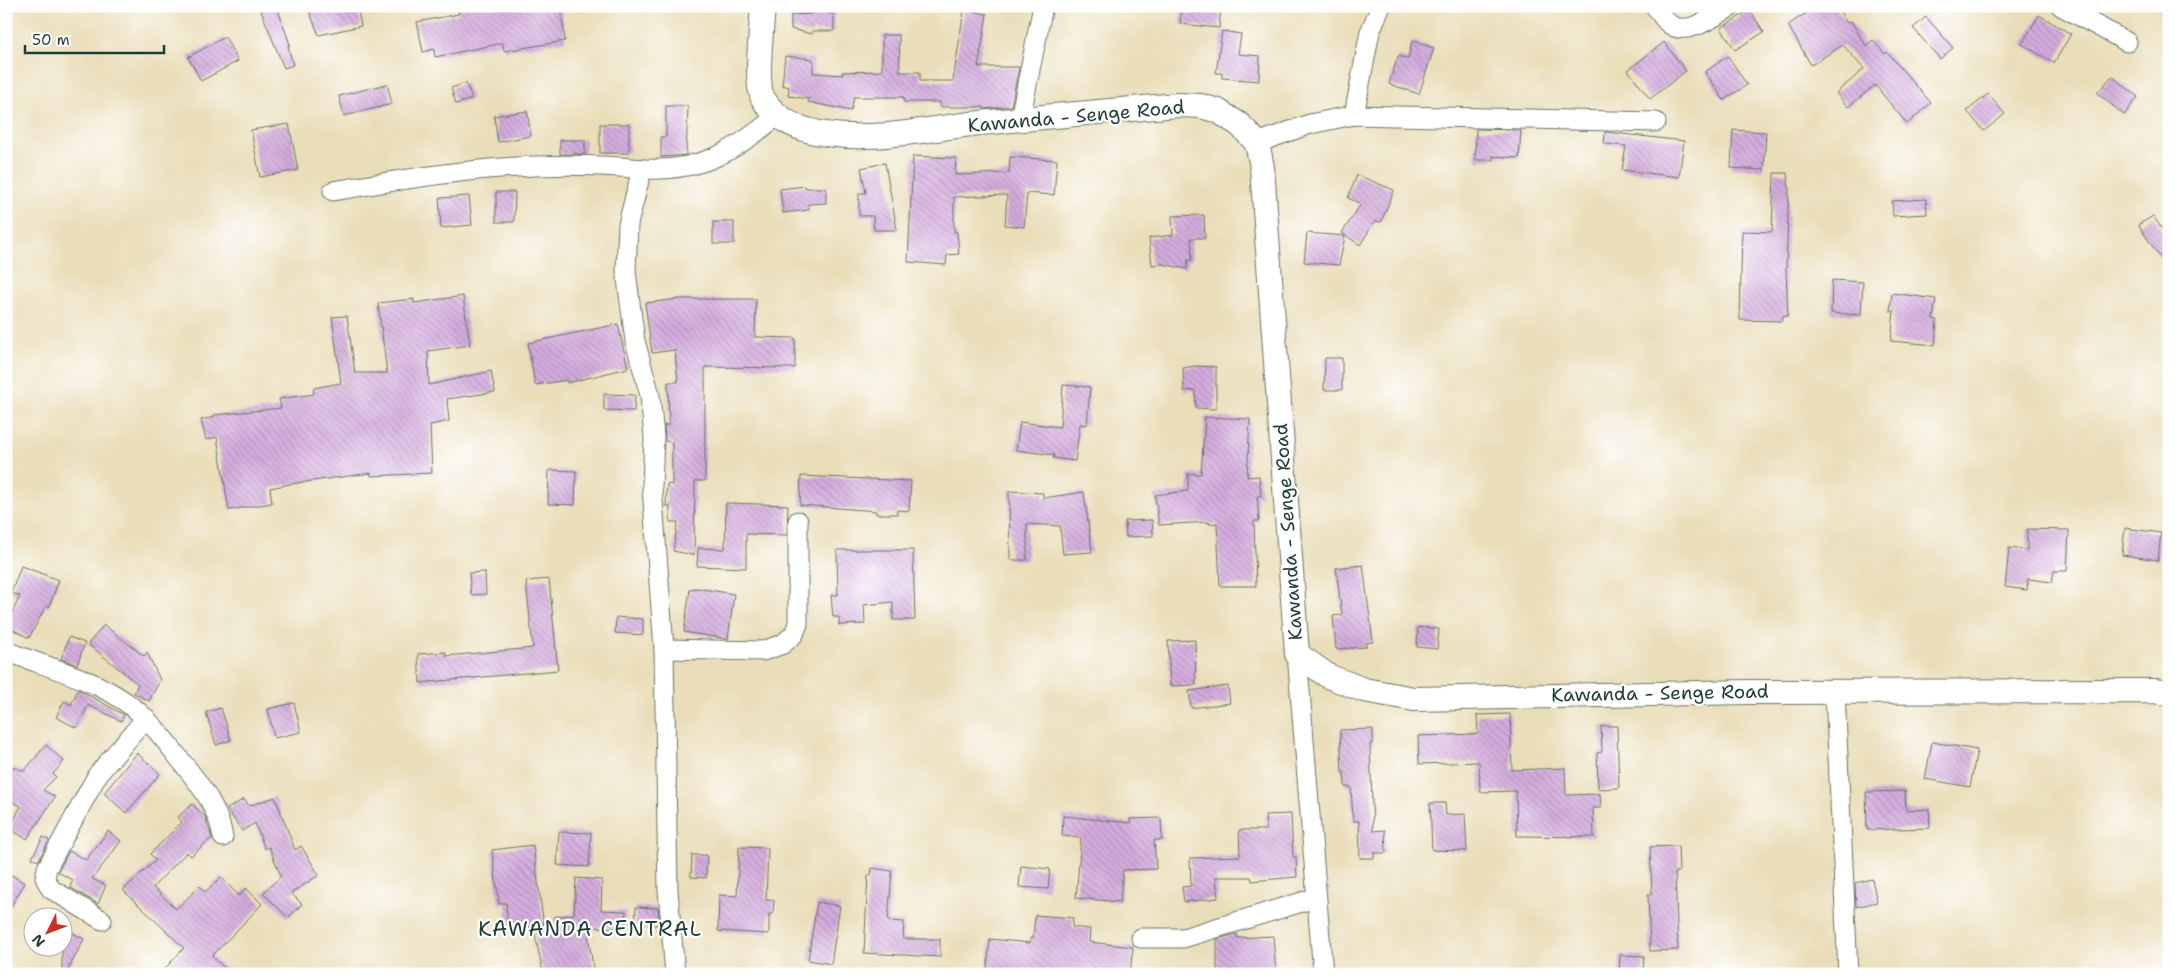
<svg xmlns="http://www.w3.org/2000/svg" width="2175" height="980" font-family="'Shantell Sans',sans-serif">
<defs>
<pattern id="building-back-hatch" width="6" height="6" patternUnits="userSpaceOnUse" patternTransform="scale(1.25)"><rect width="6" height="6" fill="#d5acde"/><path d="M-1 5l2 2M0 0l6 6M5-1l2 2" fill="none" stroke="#ac8db5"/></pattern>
</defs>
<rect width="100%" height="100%" fill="#fff"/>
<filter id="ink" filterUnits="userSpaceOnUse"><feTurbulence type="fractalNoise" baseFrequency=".02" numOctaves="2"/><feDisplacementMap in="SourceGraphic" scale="10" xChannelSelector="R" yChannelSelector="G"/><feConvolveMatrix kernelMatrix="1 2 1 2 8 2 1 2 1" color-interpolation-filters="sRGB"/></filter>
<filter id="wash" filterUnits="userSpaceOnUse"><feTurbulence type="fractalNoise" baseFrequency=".0096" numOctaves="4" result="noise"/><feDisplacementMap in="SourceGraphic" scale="20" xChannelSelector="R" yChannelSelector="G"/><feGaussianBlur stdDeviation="1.12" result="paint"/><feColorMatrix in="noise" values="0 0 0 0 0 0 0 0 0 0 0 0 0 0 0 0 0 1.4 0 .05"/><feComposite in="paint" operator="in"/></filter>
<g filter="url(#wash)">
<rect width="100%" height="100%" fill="#eadeba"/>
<g id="blocks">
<g fill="url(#building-back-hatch)">
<path d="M259 6H277L290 45 288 46 293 65 284 68Z"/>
<path d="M307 6H357L361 26 319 35Z"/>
<path d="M474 6H561L565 41 504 51 503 43 435 57 434 49 423 52 417 22 459 14 458 9Z"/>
<path d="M811 6H829V14H834V31H812V34L791 29V15L811 14Z"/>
<path d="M1182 6H1221L1219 28 1180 24Z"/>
<path d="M1817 6H1836L1847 23 1851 21 1866 46 1873 40 1885 54 1887 52 1931 103 1907 124 1875 85 1848 107 1836 93 1864 69 1843 45 1811 65 1788 25Z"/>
<path d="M964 10 987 14 978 67H1019L1011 106 984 109V107H940V102H904V97H854L851 111 808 102 809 99 788 96 789 87 782 85 785 56 813 59V73L843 75 842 72 882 71V35H899L900 72H920V81H953Z"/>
<path d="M1750 10 1764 32 1735 50 1721 28Z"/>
<path d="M2039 15 2071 34 2054 63 2022 44Z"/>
<path d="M1926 17 1953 48 1940 59 1913 28Z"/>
<path d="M1222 31 1241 34 1238 54 1260 56 1259 81 1222 78V73H1216Z"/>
<path d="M225 37 238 61 201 81 188 57Z"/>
<path d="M1412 41 1434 48 1419 94 1389 84 1398 56 1408 59Z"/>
<path d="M1664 42 1686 71 1650 99 1628 70Z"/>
<path d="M1728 56 1747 85 1724 100 1705 72Z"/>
<path d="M2112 76 2138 97 2124 115 2097 93Z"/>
<path d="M466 83 472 99 456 104 451 88Z"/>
<path d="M387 84 392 104 344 116 339 96Z"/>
<path d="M1988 94 2005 114 1984 131 1967 111Z"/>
<path d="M666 106H688L686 155 661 157V137H666Z"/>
<path d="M527 111 531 136 498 142 494 116Z"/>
<path d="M289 124 298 170 260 177 251 130Z"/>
<rect x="600" y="124" width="29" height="29"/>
<path d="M1476 129 1521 130 1519 158 1493 156V160H1475Z"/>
<path d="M1733 130 1766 132 1764 170 1731 168Z"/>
<path d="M1605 132 1684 141 1679 177 1622 170 1626 146 1604 144Z"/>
<rect x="560" y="140" width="25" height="14"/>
<path d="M913 156 956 158 955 175 1009 173 1010 157 1057 160 1054 195 1027 193 1024 227 1005 225 1007 195 954 197V232H957L959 254 947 255 946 265 908 262Z"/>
<path d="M885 163 897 230H874L873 216H859V193H866L861 168Z"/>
<path d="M1774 173H1787L1789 188 1786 268 1788 316H1783L1782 321 1740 320 1742 231 1772 232Z"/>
<path d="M1357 175 1394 190 1381 222 1375 221 1360 245 1342 233 1361 204 1348 198Z"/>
<path d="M805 186 806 188H826V203L808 204 809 210 783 213 780 189Z"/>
<path d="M496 192H515L514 222H496Z"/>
<path d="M469 196 472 225 441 228 439 198Z"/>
<path d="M1926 199 1927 214 1893 216 1892 201Z"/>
<path d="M1204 215 1205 238H1191L1192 260H1188L1187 269 1162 264 1152 265 1149 238 1173 235 1172 216Z"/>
<path d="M2153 216 2169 239V270L2138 225Z"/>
<rect x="713" y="222" width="21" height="22"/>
<path d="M1307 233 1345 236 1339 265 1304 262Z"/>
<path d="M1832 280 1863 282 1861 315 1831 313Z"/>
<path d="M1892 293 1936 299 1933 319 1937 320 1935 345 1891 341 1894 311H1890Z"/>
<path d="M463 296 470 345 428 351 429 385 491 371 495 392 447 399 449 421 430 425 432 473 371 476V473L290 484 270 488 272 503 229 510 217 437 206 440 201 420 214 417V415L281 408 279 399 314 394 313 388 341 383 332 317 347 316 355 373H387L378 303 414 299V303Z"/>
<path d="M679 299H756L755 337 795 338V368L705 367V481H695L694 555 673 551 678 522H670V506H666L667 484 672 485V442L665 441 664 425H669L668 382H678L675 350 652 353 645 303Z"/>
<path d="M618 324 628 368 567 383V380L535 385 528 343Z"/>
<path d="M1325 358H1342V390H1324Z"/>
<path d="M1195 366 1216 367V409L1196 408 1195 390 1184 391 1183 368Z"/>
<path d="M1063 385 1090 387 1087 425 1080 424 1075 461 1053 458 1054 455 1016 450 1020 422 1060 427Z"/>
<path d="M604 394 635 395 634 411 604 410Z"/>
<path d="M1205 417 1250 419 1247 477 1259 476 1261 496H1257L1259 521H1254L1256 586H1220L1217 523 1209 524V522L1159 525 1155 495 1188 491V474H1201Z"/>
<path d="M549 470 576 471 575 505 548 504Z"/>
<path d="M801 476 911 481 909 511 897 510V514H876V511L800 505Z"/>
<path d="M1009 491 1043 493V498L1084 492 1092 552 1063 554 1060 526 1027 524V560H1010Z"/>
<path d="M726 503 788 505 787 535 746 534V568L697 566 698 548 725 549Z"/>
<path d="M1152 520 1153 536 1126 537 1125 521Z"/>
<path d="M2125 528 2161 533 2158 560 2122 555Z"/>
<path d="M2027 529 2069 530 2067 571H2054L2052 582 2028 579 2027 590 2005 587 2009 548 2027 550Z"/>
<path d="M837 550H913L915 620H893V602L864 605 865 624 839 625V617H833L831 595H838Z"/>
<path d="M1363 565 1373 642 1366 643V647L1336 649 1333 616 1342 615 1336 568Z"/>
<path d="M21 566 59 580 49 607 46 606 29 638 6 626 20 596 11 593Z"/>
<path d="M485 572 486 594 471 595 469 573Z"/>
<path d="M549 579 558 670 420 683 418 654 446 652V656L533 648 526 581Z"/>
<path d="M696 588 734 594 728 639 684 632 690 589Z"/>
<path d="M616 617 643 619V635L615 633Z"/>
<path d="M104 625 144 656 147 652 160 680 149 701 134 693 138 684 88 644Z"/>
<path d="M1418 627 1439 629 1437 649 1417 647Z"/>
<path d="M69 637 85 643 77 665 61 659Z"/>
<path d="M1195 640 1196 685 1170 686 1168 641Z"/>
<path d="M1228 686 1230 703 1191 708 1189 691Z"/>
<path d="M78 689 124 715 121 721 88 705 77 728 56 717 64 701 71 705Z"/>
<path d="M294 703 301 732 274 738 268 709Z"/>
<path d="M221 708 231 740 216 745 206 712Z"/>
<path d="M1510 714 1512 770 1565 768 1566 795 1600 794 1601 808H1593L1594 837 1517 836 1516 791 1480 792 1479 762 1419 764 1418 736 1478 734 1477 715Z"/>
<path d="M1601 726H1617L1619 788 1598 789 1597 753 1602 752Z"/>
<path d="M1373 729V744H1370L1373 831 1385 830 1386 853H1374V858H1360L1359 821H1353L1351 787H1345L1344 772 1342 773 1340 730Z"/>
<path d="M1932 742 1977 750 1970 787 1925 779Z"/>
<path d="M46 745 64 761 53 774 56 777 43 790 55 797 27 839 9 829 21 806 6 800V783L13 767 24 771Z"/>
<path d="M137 753 160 774 126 813 104 793Z"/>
<path d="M1905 791 1906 811 1929 809 1930 828 1867 830 1866 792Z"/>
<path d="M275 797 295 850 301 846 319 875 291 893 302 904 288 918 263 893 281 876 269 847 265 849 255 823 242 831 227 809 244 799 249 806Z"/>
<path d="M1430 803H1445L1446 815 1465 814 1467 851 1432 850Z"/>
<path d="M192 804 205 816 212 838 191 856 187 852 153 887 176 909 200 886 205 892 221 877 239 896 246 888 262 904 212 956 231 974H160L184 948 123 890 156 860 150 854 182 822 178 817Z"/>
<path d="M1291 814 1293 857H1296L1297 877 1252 881 1251 877H1216L1218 898 1184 902 1182 887 1191 886 1190 858 1240 856 1239 830H1266L1265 815Z"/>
<path d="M1063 816 1131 823 1130 819 1161 818 1162 840H1154L1156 869 1123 870 1120 902 1076 898 1081 838 1062 836Z"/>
<path d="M108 831 121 841 92 879 106 885 98 904 70 887 73 880 58 872 69 851 86 860Z"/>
<path d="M559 832 591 833 589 867 557 865Z"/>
<path d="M43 837 49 840 38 861 32 858Z"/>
<path d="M533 845 544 926 508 928 506 903 499 904 492 850Z"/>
<path d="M1678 846 1679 872H1675L1678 950 1650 951 1648 894H1652L1650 847Z"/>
<path d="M739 847 768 848 766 900H774L773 914H769V934L718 931 719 895 737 896Z"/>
<path d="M692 855H707L706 878 691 877Z"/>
<path d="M1021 866 1050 869 1048 889 1019 887Z"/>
<path d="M872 868 892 871 888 921 904 922 903 939H940V957L864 953 868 875H871Z"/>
<path d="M6 872 25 883 6 914Z"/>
<path d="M576 878 602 880 601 910 626 911 625 928 587 927 594 974H558L557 970 543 972 534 930 555 929V917L574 914Z"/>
<path d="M1872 879 1877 902 1856 907 1855 883Z"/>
<path d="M817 902 840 906 831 964 808 960Z"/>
<path d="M636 907 658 908 660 925 635 924Z"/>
<path d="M1035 915 1073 918 1072 927 1090 929 1089 942 1133 947 1130 974H991L992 971 987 970 990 939 1030 943V938H1033Z"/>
<path d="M62 927 84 939 66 974H62Z"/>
<path d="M1237 934V938L1273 936 1276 974H1217V939Z"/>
<path d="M1620 955 1644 956 1643 974H1619Z"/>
</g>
</g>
</g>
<g filter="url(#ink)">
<use href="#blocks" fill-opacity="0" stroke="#667563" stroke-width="1"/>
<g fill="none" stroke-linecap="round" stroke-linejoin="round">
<defs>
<g id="minor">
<path d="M1655 6C1659 11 1663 18 1667 22 1685 40 1716 15 1732 6"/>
<path d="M2061 6 2127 42"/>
<path d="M1354 115 1370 32 1381 6"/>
<path d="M1020 119 1043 6"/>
<path d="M1257 143 1310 124 1354 115 1656 122"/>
<path d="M333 191C439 173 534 158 642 169"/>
<path d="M664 649 763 651 783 644 794 634 798 624V521"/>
<path d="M6 651C53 670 110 681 147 720 161 734 173 751 186 767 203 789 218 808 223 837"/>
<path d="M1297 654 1323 974"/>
<path d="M1835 692 1848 974"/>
<path d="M102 920 51 889 45 878 47 868 98 774 146 718"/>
<path d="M1141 938H1183L1315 898"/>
<path d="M675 974 668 890 664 649 652 487 654 437 650 395 635 341 626 271 628 224 642 169C701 172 733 152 777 116"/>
</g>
<path id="tertiary" d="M763 6C762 25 754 86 764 100 777 120 797 129 820 133 869 142 922 130 971 124 1040 117 1109 111 1178 105L1201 106 1218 111 1240 125 1257 143 1262 167 1297 654 1328 676 1364 690 1414 699 1747 692 2154 691 2169 693"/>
</defs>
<use href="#minor" stroke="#667563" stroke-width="21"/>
<use href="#tertiary" stroke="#667563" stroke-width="26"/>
<use href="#minor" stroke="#fff" stroke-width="19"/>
<use href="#tertiary" stroke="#fff" stroke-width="24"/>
</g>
</g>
<g text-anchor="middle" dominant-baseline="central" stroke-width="4.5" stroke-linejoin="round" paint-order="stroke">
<g font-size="19" fill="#1f3d34" stroke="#fff">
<text transform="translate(1076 116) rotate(-5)">Kawanda - Senge Road</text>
<text transform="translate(1288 532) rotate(-94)">Kawanda - Senge Road</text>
<text transform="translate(1660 693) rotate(-1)">Kawanda - Senge Road</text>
</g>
<g font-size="21" letter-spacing="1" fill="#1f3d34" stroke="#fff">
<text x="590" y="929">KAWANDA CENTRAL</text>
</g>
</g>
<rect width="2175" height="980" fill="none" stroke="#fff" stroke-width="25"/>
<g transform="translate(48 932) rotate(228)"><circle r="24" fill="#ffffff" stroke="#a5b1ae"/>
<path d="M0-4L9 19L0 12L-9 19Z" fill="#c8321e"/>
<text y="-8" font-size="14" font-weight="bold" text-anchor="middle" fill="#1f3d34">N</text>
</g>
<path d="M25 45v8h139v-8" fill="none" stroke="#1f3d34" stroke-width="2.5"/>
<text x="32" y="45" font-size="15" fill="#1f3d34" stroke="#ffffff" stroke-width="4" paint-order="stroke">50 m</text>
</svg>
